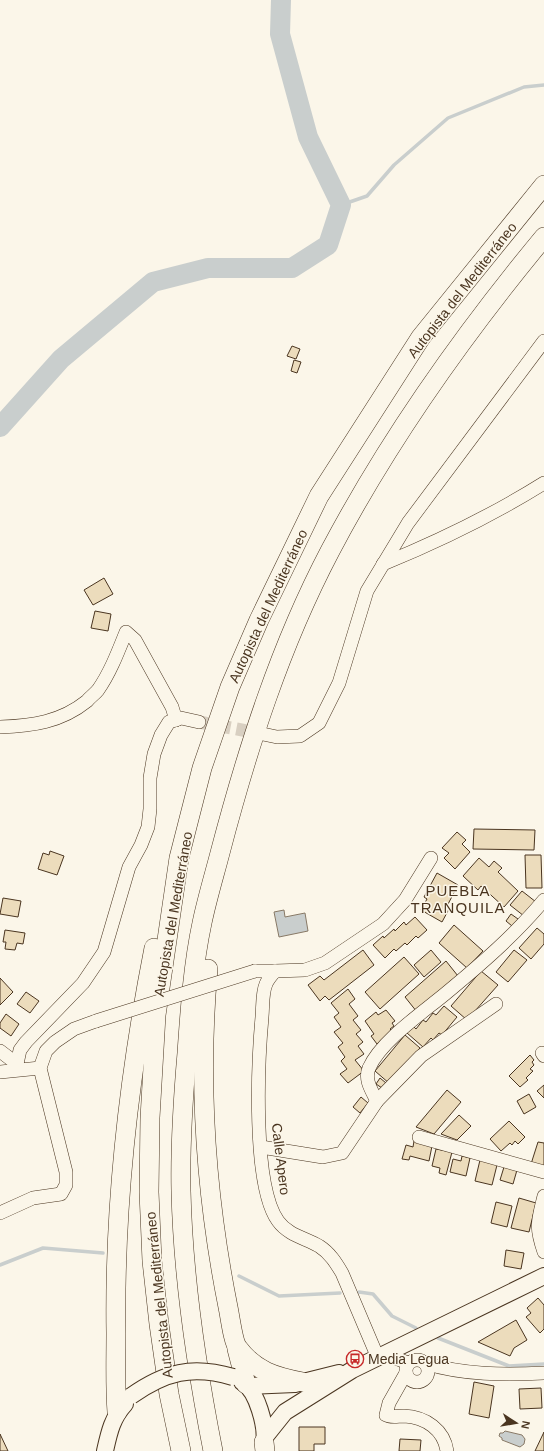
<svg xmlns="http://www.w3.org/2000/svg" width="544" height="1451" font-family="Helvetica,sans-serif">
<rect width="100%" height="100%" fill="#fbf6e9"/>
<g fill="#c9cecd" stroke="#887966">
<path d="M284 910 285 917 305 913 308 931 279 937 274 912Z"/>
<path d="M505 1431 522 1435 525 1439 524 1444 520 1447 502 1440V1438L499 1436 500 1433H503Z"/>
</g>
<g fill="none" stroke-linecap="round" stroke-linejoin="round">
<g stroke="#c9cecd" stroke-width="3.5">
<path d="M341 205 367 196 394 165 448 118 524 87 544 85"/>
<path d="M0 1265 43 1248 103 1253"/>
<path d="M239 1276 279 1296 340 1293"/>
<path d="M359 1292 373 1294 392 1316 416 1328"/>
<path d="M438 1338 509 1366 544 1364"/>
</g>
<path stroke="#c9cecd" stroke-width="20" d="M0 427 61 359 153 282 208 268H292L328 245 341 205 308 137 280 34 281 0"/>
</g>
<g fill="#ecdcbc" stroke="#4a3520">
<path d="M292 346 300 349 296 359 287 356Z"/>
<path d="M294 360 301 362 297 373 291 371Z"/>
<path d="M104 578 113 594 93 605 84 590Z"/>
<path d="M95 611 111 614 108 631 91 628Z"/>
<path d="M474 829 535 830 534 850 473 849Z"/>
<path d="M457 832 466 840 462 844 470 852 455 869 444 858 449 853 442 848Z"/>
<path d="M50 851 64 856 57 875 38 869 43 853 49 855Z"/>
<path d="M525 855H541L542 888H526Z"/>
<path d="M479 858 489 867 494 861 502 868 498 872 518 891 504 907 481 886 478 890 463 876Z"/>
<path d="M437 873 458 885 446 908 449 909 442 922 421 910 427 899 424 897Z"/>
<path d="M522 891 536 902 524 916 510 905Z"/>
<path d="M3 898 21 901 18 917 0 914Z"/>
<path d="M511 914 518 919 512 926 506 921Z"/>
<path d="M415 917 427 930 418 938 416 936 407 945 405 943 396 951 394 949 385 958 373 945 383 936 384 938 394 929 395 931 404 922 406 925Z"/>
<path d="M454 925 483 951 467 968 439 943Z"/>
<path d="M537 928 544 934V944L531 959 519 948Z"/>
<path d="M5 930 25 933 23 944 17 943 15 950 5 949 6 942H3Z"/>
<path d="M363 950 374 965 329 1000 325 996 320 1001 308 985 320 976 324 980Z"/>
<path d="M431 950 441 962 424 977 414 965Z"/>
<path d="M514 950 527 960 508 982 496 972Z"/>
<path d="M404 957 419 974 380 1009 365 992Z"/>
<path d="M446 961 458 976 417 1012 405 997Z"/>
<path d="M481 971 498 985 467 1020 451 1006Z"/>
<path d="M0 978 13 992 0 1005Z"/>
<path d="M348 989 355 999 349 1004 358 1016 353 1020 361 1030 356 1034 363 1042 358 1046 364 1054 355 1060 364 1071 348 1083 340 1074 347 1069 341 1061 345 1057 338 1047 343 1043 334 1032 341 1027 334 1017 339 1013 331 1003Z"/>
<path d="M26 992 39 1001 30 1013 17 1004Z"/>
<path d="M444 1006 457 1017 442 1035 439 1033 433 1040 431 1038 423 1047 407 1033 413 1026 416 1029 423 1020 426 1022 433 1013 436 1015Z"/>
<path d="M386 1010 395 1021 392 1023 394 1026 390 1029 393 1032 377 1044 371 1036 374 1034 365 1021 376 1012 378 1015Z"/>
<path d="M6 1014 19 1024 11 1036 0 1028V1023Z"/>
<path d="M405 1035 420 1048 390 1084 375 1071Z"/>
<path d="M530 1055 534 1060 532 1062 534 1065 530 1069 533 1071 526 1078 528 1080 520 1087 509 1076Z"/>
<path d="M380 1078 386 1083 382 1088 376 1084Z"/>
<path d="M544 1085V1098L537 1091Z"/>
<path d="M447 1090 461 1102 434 1134 416 1127Z"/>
<path d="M529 1094 536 1107 524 1114 517 1101Z"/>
<path d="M361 1097 368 1103 360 1113 353 1107Z"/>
<path d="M459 1115 471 1126 457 1140 441 1134Z"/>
<path d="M509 1121 525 1137 518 1144 515 1141 512 1145 510 1143 501 1151 490 1139Z"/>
<path d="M414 1141 432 1146 429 1161 410 1156 409 1160 402 1159 406 1145 413 1147Z"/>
<path d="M538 1142 544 1143V1167L531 1164Z"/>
<path d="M436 1149 452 1152 446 1175 439 1173 440 1168 432 1166Z"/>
<path d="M462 1156 470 1158 466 1176 450 1172 453 1159 461 1161Z"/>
<path d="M480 1160 497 1165 492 1185 475 1181Z"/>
<path d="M504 1167 517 1170 513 1184 500 1180Z"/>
<path d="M519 1198 536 1203 529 1232 511 1228Z"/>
<path d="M496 1202 512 1206 507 1227 491 1223Z"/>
<path d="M506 1250 524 1253 521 1269 504 1266Z"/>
<path d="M538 1298 544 1305V1329L540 1333 526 1317 531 1313 527 1308Z"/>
<path d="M516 1320 527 1340 514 1348 510 1356 478 1342Z"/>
<path d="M474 1382 494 1386 489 1418 469 1414Z"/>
<path d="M541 1388 542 1408 520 1409 519 1389Z"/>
<path d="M299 1427H325V1444H314V1451H299Z"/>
<path d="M544 1432V1451H535Z"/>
<path d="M0 1434 8 1451H0Z"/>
<path d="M400 1439 421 1440 420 1451H399Z"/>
</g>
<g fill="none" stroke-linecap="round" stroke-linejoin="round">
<path stroke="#d8cfc1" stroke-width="13" stroke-dasharray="13 6" stroke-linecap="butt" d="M199 722 258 733"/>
<defs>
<g id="minor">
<path d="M383 564C439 541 493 515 544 483"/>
<path d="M0 727C32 726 61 722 87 701 90 697 95 694 98 690 110 673 118 652 126 632L135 640 172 707 176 720"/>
<path d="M258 733 277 737 300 736 319 723 339 683 367 591 408 523 544 341"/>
<path d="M255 971H275C272 975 268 979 266 984 262 993 263 1006 262 1017 258 1061 252 1185 278 1221 288 1235 305 1238 319 1246 330 1253 336 1263 342 1273L378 1358"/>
<path d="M275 971 305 970 325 963 383 924 405 900 431 858"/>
<path d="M0 1051 17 1064 20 1069"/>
<path d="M542 1053 544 1056"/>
<path d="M17 1064 20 1050 26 1042 83 983 104 952 129 867 141 845 148 827 150 809V778L154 754 161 735 169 722 181 718 199 722"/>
<path d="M0 1072 40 1068"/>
<path d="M377 1101C372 1091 364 1080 369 1068 381 1041 422 1013 445 994 480 965 515 935 544 900"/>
<path d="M419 1137 544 1172"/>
<path d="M261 1147 323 1157 342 1153 377 1101 421 1056 496 1004"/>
<path d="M544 1196C538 1221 535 1226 544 1252"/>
<path d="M0 1213 33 1198 61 1194 66 1185V1172L40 1068 46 1051 55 1042 74 1029 96 1021"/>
<path d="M385 1354 408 1363"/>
<circle cx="417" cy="1371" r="11"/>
<path d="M425 1363C463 1375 505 1375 544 1373"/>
<path d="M406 1373 389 1403 386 1415C391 1418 398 1416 404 1416 426 1417 444 1430 447 1451"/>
</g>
<g id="major">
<path d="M242 1382C257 1390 267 1427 264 1444"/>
<path d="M248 1386 295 1384 339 1373"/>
<path d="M265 1437 285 1412 352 1370 544 1276"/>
<path d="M105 1451C109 1433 112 1418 125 1404"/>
</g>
<g id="highway">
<path d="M208 969C198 1080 206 1197 228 1307 230 1316 233 1342 238 1348 255 1371 276 1377 303 1382"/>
<path d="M237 1349 246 1384"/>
<path d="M117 1412C115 1386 116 1360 116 1333 114 1203 129 1075 154 948"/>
<path d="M264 1442 265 1451"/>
<path d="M181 1451 169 1394 159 1324 152 1261 149 1192 150 1118 156 1015 179 858 202 768 230 687 259 620 319 496 421 337 544 185"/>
<path d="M213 1451C196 1365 183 1279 181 1191 180 1145 183 1099 187 1053 190 1010 193 965 202 923 207 899 214 876 220 853 247 750 280 646 330 551 389 439 463 335 544 237"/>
</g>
</defs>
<use href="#minor" stroke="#4a3520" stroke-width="14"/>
<use href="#major" stroke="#4a3520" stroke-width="18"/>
<use href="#highway" stroke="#4a3520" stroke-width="20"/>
<use href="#minor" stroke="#fbf6e9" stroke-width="13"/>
<use href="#major" stroke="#fbf6e9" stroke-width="16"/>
<use href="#highway" stroke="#fbf6e9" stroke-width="19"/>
<defs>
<path id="minor-bridge" d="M96 1021 255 971"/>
<path id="major-bridge" d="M131 1396C165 1372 192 1365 233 1377"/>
</defs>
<use href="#minor-bridge" stroke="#4a3520" stroke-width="14" stroke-linecap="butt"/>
<use href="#major-bridge" stroke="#4a3520" stroke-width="18" stroke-linecap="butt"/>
<use href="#minor-bridge" stroke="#fbf6e9" stroke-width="13"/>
<use href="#major-bridge" stroke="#fbf6e9" stroke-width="16"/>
</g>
<defs>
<symbol id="bus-ring" viewBox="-11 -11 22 22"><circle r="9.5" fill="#fbf6e9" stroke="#c62828" stroke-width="1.5"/><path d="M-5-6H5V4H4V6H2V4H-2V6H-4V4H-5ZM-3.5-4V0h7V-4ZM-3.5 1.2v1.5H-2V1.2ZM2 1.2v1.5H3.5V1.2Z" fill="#c62828"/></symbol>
</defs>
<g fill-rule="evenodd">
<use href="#bus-ring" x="345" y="1349" width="20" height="20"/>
</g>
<g text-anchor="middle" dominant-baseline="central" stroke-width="3" stroke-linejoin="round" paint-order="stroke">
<g font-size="14" fill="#4a3520" stroke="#fbf6e9">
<text transform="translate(462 290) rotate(-52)">Autopista del Mediterráneo</text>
<text transform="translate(268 606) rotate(-65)">Autopista del Mediterráneo</text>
<text transform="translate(173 914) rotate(-80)">Autopista del Mediterráneo</text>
<text transform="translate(281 1159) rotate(83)">Calle Apero</text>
<text transform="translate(159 1295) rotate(-96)">Autopista del Mediterráneo</text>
</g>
<g font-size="14" fill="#4a3520" stroke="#fbf6e9" text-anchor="start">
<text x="368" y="1359">Media Legua</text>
</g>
<g font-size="15" letter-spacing="1" fill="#4a3520" stroke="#fbf6e9">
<text x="458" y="890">PUEBLA<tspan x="458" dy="17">TRANQUILA</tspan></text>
</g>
</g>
<g transform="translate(516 1423) rotate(102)" stroke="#fbf6e9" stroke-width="3" paint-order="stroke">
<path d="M0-3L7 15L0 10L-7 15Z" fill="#4a3520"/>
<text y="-6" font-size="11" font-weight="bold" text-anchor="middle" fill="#4a3520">N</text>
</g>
</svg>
